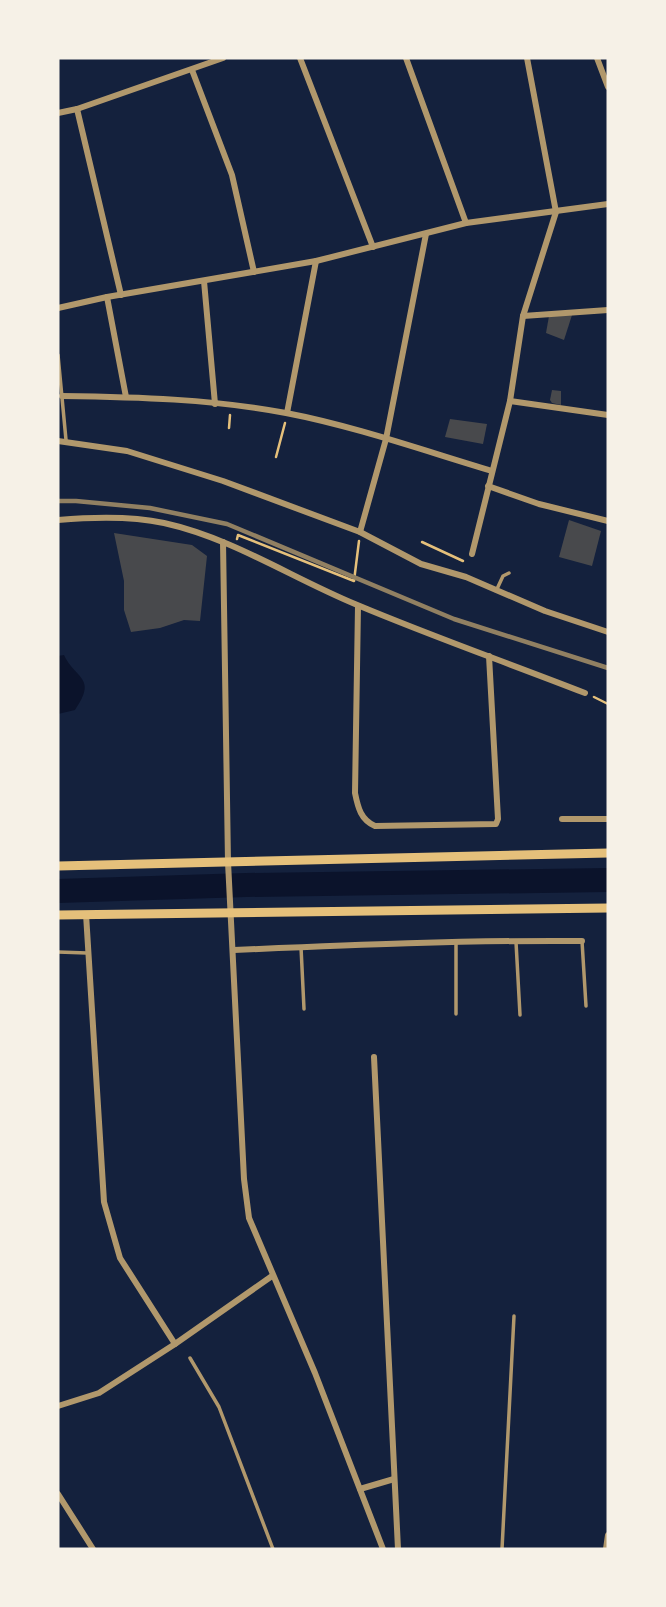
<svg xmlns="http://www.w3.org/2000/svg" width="666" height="1607" font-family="Barlow,sans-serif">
<rect width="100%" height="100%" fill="#14213d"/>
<path fill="#0b132b" d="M64 655C75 679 98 677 75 710L58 714V656Z"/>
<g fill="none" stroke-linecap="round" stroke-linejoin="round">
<path stroke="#0b132b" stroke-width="24" d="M58 891 246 885 608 880"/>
</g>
<g fill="#48494c">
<path d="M572 315 564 340 546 333 549 316Z"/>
<path d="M552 390 561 391V405L552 403 550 400Z"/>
<path d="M450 419 487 424 483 444 445 437Z"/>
<path d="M569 520 601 531 592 566 559 557Z"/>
<path d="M114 533 192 545 207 556 200 621 184 620 160 628 131 632 124 610V581Z"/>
</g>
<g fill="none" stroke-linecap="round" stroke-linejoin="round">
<g stroke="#e5c07b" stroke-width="2.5">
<path d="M229 428 230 415"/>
<path d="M276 457 285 423"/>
<path d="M237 539 238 535 354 581 359 541"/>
<path d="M422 542 463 561"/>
<path d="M594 697 608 704"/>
</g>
<g stroke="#b1986c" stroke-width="3.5">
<path d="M58 355 66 440"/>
<path d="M497 589 503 576 509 573"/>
<path d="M582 941 586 1006"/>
<path d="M516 942 520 1015"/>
<path d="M301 947 304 1009"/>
<path d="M58 952 87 953"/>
<path d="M456 1014V943"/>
<path d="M190 1358 219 1407 273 1549"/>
<path d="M502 1549 514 1316"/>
</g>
<g stroke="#b1986c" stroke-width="6">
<path d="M300 58 373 247"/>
<path d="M406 58 466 223"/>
<path d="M597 58 608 87"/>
<path d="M192 70 232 175 254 272"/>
<path d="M77 109 121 295"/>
<path d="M58 113 77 109 223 58"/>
<path d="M204 281 215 404"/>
<path d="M107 297 126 397"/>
<path d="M58 308 107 297 316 261 466 223 608 204"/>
<path d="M523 316 608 310"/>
<path d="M62 396C136 397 212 399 286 413 354 426 425 451 492 471"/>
<path d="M510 401 608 415"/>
<path d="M287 413 316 261"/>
<path d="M58 441 127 451 223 481 360 532 421 564 466 577 545 611 608 632"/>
<path d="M488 486 539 504 608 521"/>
<path d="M58 520C91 517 132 516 164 523 232 538 292 578 355 604 431 636 508 663 585 693"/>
<path d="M360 532 386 439 426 234"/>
<path d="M223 542 228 862 244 1179 249 1218 315 1373 383 1549"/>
<path d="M472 554 510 401 523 316 556 212 527 58"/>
<path d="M358 606 355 793C358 808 361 820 375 826L496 824 498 819 489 656"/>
<path d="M562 819H608"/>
<path d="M86 914 104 1202 120 1258 175 1344"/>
<path d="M234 950C350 945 466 940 582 941"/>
<path d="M374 1057 398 1549"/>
<path d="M58 1406 99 1393 175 1344 272 1276"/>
<path d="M360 1489 394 1479"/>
<path d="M58 1494 93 1549"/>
<path d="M606 1549 608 1535"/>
</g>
<g stroke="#e5c07b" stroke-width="9">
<path d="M58 866 608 853"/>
<path d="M58 915 608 908"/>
</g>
<path stroke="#918062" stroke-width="4.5" d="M58 501H76L150 508 227 524 454 619 608 668"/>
</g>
<rect width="666" height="1607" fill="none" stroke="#f6f1e7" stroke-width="119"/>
</svg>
